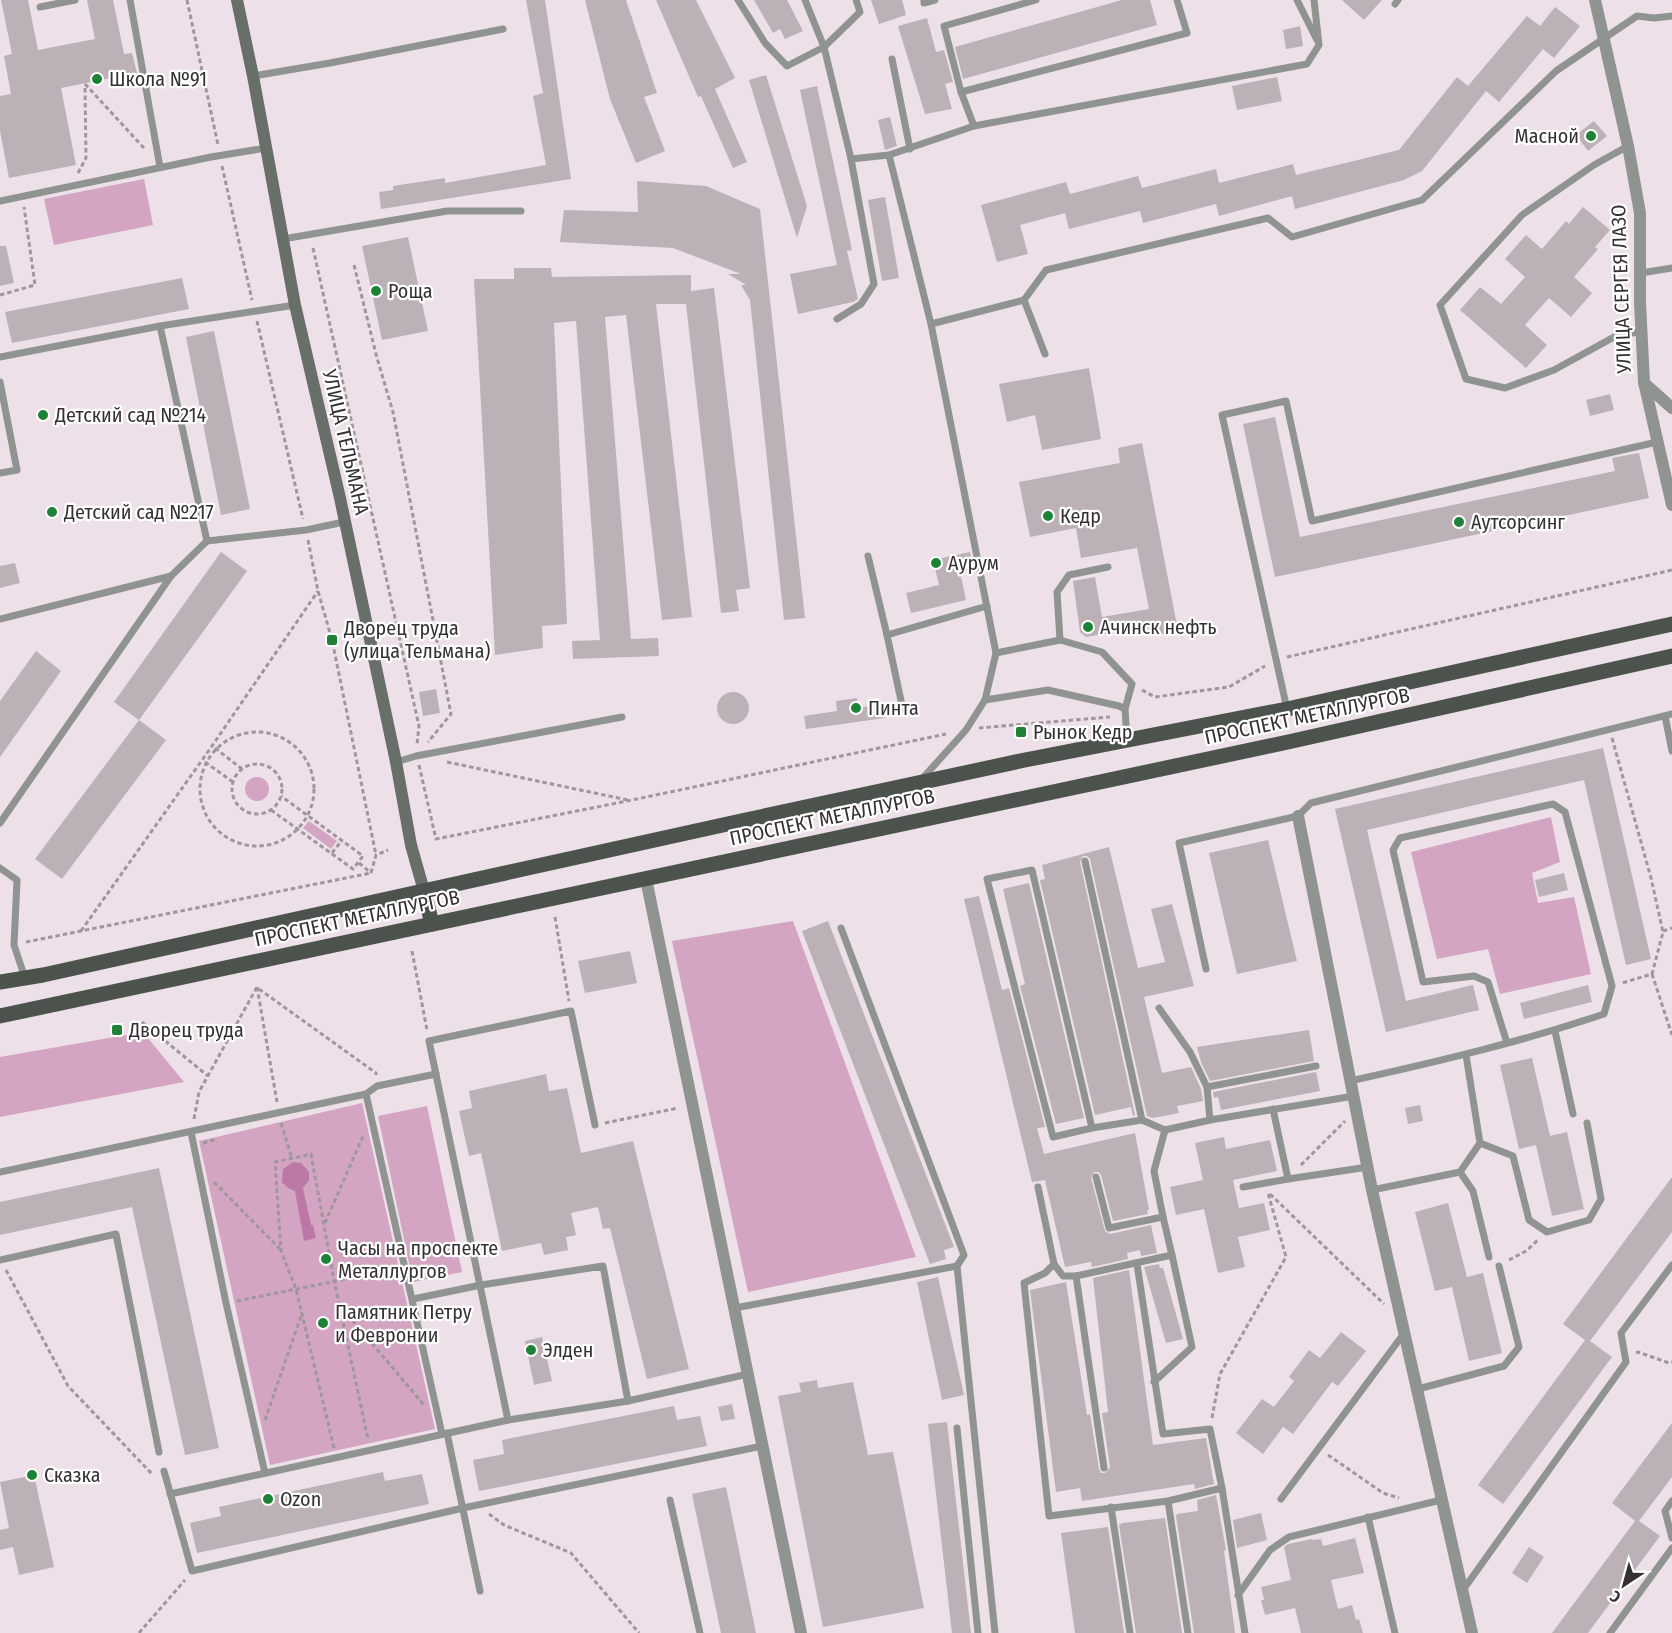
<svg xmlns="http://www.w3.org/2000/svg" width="1672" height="1633" font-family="'Fira Sans Condensed',sans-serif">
<rect width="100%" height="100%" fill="#ede0e8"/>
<g fill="#d3a5c2">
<path d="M144 179 153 225 54 245 44 199Z"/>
<circle cx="257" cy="789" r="12"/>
<path d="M1551 817 1560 862 1532 873 1538 903 1574 897 1591 974 1500 994 1488 949 1437 959 1411 852Z"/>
<path d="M309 821 337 841 331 849 303 828Z"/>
<path d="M793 921 916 1257 748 1292 672 941Z"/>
<path d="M143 1032 184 1082 0 1117V1057Z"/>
<path d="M362 1103 435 1429 270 1465 199 1141Z"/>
<path d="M427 1106 462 1272 413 1282 378 1116Z"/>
</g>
<path fill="#bd79a6" d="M293 1162 301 1163 309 1172V1180L303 1188 311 1225H313L316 1238 304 1241 295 1191 288 1188 282 1182 283 1169Z"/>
<g fill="#bdb1b8">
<path d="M1 0H28L38 50 95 39 87 0H113L124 54 132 53 137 73 61 88 76 165 9 178 0 131V96L11 94 4 56 12 54Z"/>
<path d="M526 0H545L571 179 381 209 379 192 393 190V186L445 178V183L546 165 533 96 543 93Z"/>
<path d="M585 0H626L657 93 644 97 665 151 636 163 610 99Z"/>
<path d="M656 0H696L735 78 715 89 747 162 733 168 701 96 698 97Z"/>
<path d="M754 0H787L803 31 785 39 780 29 773 33Z"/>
<path d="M871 0H902L906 15 879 24Z"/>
<path d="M1122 0H1150L1157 25 963 79 955 47Z"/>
<path d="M1342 0H1382L1364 20Z"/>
<path d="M1555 7 1580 26 1554 58 1543 49 1499 102 1486 91 1422 171 1404 180 1295 209 1292 196 1219 216 1216 204 1143 223 1140 211 1069 229 1065 213 1020 225 1028 254 997 262 981 205 1066 182 1070 194 1138 176 1142 188 1216 169 1219 183 1293 164 1296 175 1399 150 1457 77 1468 86 1527 16 1540 26Z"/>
<path d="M927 18 936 52 944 50 953 82 945 84 952 109 925 114 898 26Z"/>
<path d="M1300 26 1303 46 1286 49 1283 30Z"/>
<path d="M766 75 807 206 797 238 749 80Z"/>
<path d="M1277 77 1282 101 1237 110 1232 86Z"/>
<path d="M817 86 852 250 847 251 858 299 853 302 798 314 790 274 837 265 800 90Z"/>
<path d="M890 117 897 146 885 150 878 120Z"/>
<path d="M1594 121 1607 136 1588 151 1576 135Z"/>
<path d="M637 181 706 186 760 209 805 618 784 620 750 300 741 285H746L728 274H741L673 248 560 242 564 210 638 212Z"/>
<path d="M885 197 899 278 882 281 868 200Z"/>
<path d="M1583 207 1610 230 1595 247 1598 249 1574 277 1592 293 1571 317 1549 298 1525 325 1547 345 1526 368 1460 310 1480 287 1501 304 1525 277 1505 259 1526 235 1542 249 1566 221 1569 224Z"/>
<path d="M408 237 428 331 382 340 362 246Z"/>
<path d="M0 246H6L14 283 0 286Z"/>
<path d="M514 268H551L552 277 691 275V291L714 288 750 588 736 590 739 611 721 613 686 304H656L692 617 662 620 626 315 605 317 631 639 658 638 659 656 573 659 572 641 600 640 576 321 554 323 567 624 542 626 543 648 495 655 474 279H514Z"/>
<path d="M182 278 189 309 12 343 5 312Z"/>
<path d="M214 331 250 509 221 515 186 337Z"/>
<path d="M1089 368 1101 439 1042 450 1035 415 1007 422 999 384Z"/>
<path d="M1610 394 1614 410 1590 416 1586 400Z"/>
<path d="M1275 417 1300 537 1615 471 1612 458 1639 453 1649 498 1275 577 1243 424Z"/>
<path d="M1142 443 1178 631 1149 636 1148 627 1086 637 1080 632 1073 581 1095 577 1102 617 1149 609 1137 548 1081 558 1076 528 1030 537 1019 482 1120 463 1118 448Z"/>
<path d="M221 552 247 571 139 720 114 702Z"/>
<path d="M970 552 973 569 960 572 966 600 911 613 906 593 939 585 933 560Z"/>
<path d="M15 563 20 583 0 588V566Z"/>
<path d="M36 651 61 671 0 757V701Z"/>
<path d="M436 689 440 713 423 716 419 692Z"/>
<circle cx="733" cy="708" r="16"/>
<path d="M857 698 858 708 883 704 885 718 806 729 804 716 837 711 836 701Z"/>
<path d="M139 720 166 740 62 879 35 859Z"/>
<path d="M1603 748 1651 959 1626 965 1584 780 1367 830 1406 1001 1473 985 1479 1010 1386 1032 1335 809Z"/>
<path d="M1268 840 1297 961 1237 974 1209 853Z"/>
<path d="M1109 847 1138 968 1165 962 1151 909 1172 904 1194 986 1144 997 1162 1073 1191 1067 1201 1089 1203 1101 1177 1106 1179 1113 1153 1118 1147 1116 1090 859 1087 856H1083L1080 862 1135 1115 1133 1116 1131 1107 1095 1115 1040 880 1045 879 1042 865Z"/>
<path d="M1564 873 1568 890 1539 897 1535 880Z"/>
<path d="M1029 883 1084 1118 1056 1124 1020 986 1025 984 1003 889Z"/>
<path d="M979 896 1002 990 1009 988 1045 1127 1037 1128 1044 1154 1135 1133 1149 1210H1147L1148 1214 1113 1221 1101 1175 1098 1172H1094L1091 1178 1105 1231 1110 1234 1151 1225 1157 1253 1141 1256 1140 1250 1127 1253 1128 1259 1092 1267 1091 1262 1065 1267 1045 1180 1032 1182 964 899Z"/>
<path d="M828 921 954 1247 944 1250 946 1259 930 1264 802 931Z"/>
<path d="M630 951 637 983 585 993 578 961Z"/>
<path d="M1588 985 1592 1002 1524 1019 1520 1003Z"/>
<path d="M1309 1030 1314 1061 1210 1081 1201 1062 1197 1047Z"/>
<path d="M1532 1058 1550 1136 1567 1132 1584 1209 1552 1216 1536 1145 1519 1149 1500 1065Z"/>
<path d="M1316 1072 1320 1091 1221 1110 1218 1097 1214 1098 1213 1092Z"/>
<path d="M546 1074 549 1091 567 1088 581 1153 633 1141 689 1369 647 1379 610 1228 603 1229 598 1207 571 1213 576 1235 566 1237 568 1250 544 1255 541 1243 502 1251 481 1153 469 1156 459 1111 472 1108 469 1091Z"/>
<path d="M1420 1105 1423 1121 1408 1124 1405 1108Z"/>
<path d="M1224 1137 1226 1149 1270 1140 1277 1171 1233 1180 1239 1208 1264 1203 1270 1230 1238 1237 1245 1267 1218 1273 1204 1209 1176 1215 1170 1187 1203 1180 1195 1143Z"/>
<path d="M159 1168 219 1448 185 1455 132 1207 0 1235V1202Z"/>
<path d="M1672 1177V1232L1590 1341 1612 1357 1503 1504 1478 1485 1585 1340 1563 1324Z"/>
<path d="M1448 1203 1467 1277 1483 1273 1502 1353 1469 1361 1452 1287 1435 1291 1415 1212Z"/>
<path d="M1159 1264 1160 1268H1163L1183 1339 1166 1343 1144 1267Z"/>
<path d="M1129 1270 1153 1445 1206 1438 1214 1484 1195 1489 1194 1484 1082 1501 1080 1488 1056 1492 1030 1290 1066 1282 1087 1415 1090 1414 1099 1469 1101 1473H1105L1110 1467 1102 1413 1108 1412 1093 1278Z"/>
<path d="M938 1277 964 1395 942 1400 917 1282Z"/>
<path d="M1341 1332 1366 1351 1338 1386 1332 1382 1293 1434 1283 1427 1263 1454 1236 1433 1262 1399 1274 1407 1294 1381 1289 1377 1309 1350 1320 1358Z"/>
<path d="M542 1337 552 1381 534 1385 525 1341Z"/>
<path d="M817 1380 818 1388 853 1382 868 1455 893 1452 924 1608 823 1627 778 1396 801 1392 799 1383Z"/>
<path d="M732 1404 735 1419 721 1421 718 1407Z"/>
<path d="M674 1406 677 1420 700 1416 707 1446 479 1491 473 1460 504 1454 502 1440Z"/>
<path d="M947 1422 971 1633H952L928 1424Z"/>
<path d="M1672 1423V1477L1639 1521 1660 1536 1588 1633H1552L1635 1521 1612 1503Z"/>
<path d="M383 1472 385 1481 422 1474 429 1504 197 1553 190 1523 221 1516 219 1507Z"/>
<path d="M34 1475 54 1567 19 1575 13 1547 0 1550V1530L9 1528 0 1482Z"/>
<path d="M726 1487 756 1633H721L692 1494Z"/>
<path d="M1216 1495 1226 1550 1224 1551 1235 1633H1194L1176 1516 1177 1514 1198 1511 1197 1500Z"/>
<path d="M1261 1513 1267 1540 1237 1548 1233 1520Z"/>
<path d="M1165 1518 1182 1633H1136L1119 1525 1122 1523Z"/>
<path d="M1108 1527 1124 1633H1075L1061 1533Z"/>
<path d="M1355 1538 1364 1573 1331 1580 1338 1609 1352 1605 1356 1620 1359 1619 1363 1633H1301L1295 1608 1265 1615 1261 1600H1264L1261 1587 1291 1580 1284 1547 1288 1544 1312 1539 1313 1540 1321 1539 1323 1546Z"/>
<path d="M1529 1547 1544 1557 1527 1583 1512 1573Z"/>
</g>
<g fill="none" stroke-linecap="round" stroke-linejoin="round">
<g stroke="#a0969c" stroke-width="3" stroke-dasharray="4.5 3" stroke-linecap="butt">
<path d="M187 0 218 145"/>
<path d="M85 84 144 148"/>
<path d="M222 166 252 300"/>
<path d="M78 173 86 158 85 85"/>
<path d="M313 248 419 726 417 744"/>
<path d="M354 265 377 358 393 412 451 714 428 742"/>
<path d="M0 295 35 285 24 207"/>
<path d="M257 321 303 519"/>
<path d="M308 540 318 591 332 640 376 855"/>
<path d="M1287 657 1672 570"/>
<path d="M1142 690 1155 697 1229 687 1265 666"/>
<path d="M979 728 1110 717"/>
<circle cx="257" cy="789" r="57"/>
<path d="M1612 738 1651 878 1663 932 1652 974 1622 983"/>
<path d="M215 748 242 769"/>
<path d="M205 762 233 782"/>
<path d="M447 762 628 800"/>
<circle cx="257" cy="789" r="25"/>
<path d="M419 765 436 839 632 800 946 734"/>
<path d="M271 810 353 869 363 856 281 796"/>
<path d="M332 853 342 840"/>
<path d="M359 863 371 873"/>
<path d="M371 873 376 855 388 850"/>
<path d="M555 917 569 1001"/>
<path d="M81 931 212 746 318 591"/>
<path d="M1663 931 1672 928"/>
<path d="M26 942 371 873"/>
<path d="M412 951 427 1030"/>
<path d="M1652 974 1672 1035"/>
<path d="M257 987 277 1102"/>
<path d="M259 989 376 1073V1075"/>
<path d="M142 1022 208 1076"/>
<path d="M194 1119 199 1092 257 987"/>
<path d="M281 1123 292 1159"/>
<path d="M605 1123 678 1108"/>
<path d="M203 1143 217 1139"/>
<path d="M1301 1165 1345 1121"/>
<path d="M214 1182 281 1250"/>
<path d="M1270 1194 1384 1304"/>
<path d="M325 1223 363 1136"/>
<path d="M1509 1260 1526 1251 1538 1240"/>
<path d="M6 1270 68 1386 153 1475"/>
<path d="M237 1301 396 1269"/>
<path d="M343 1309 424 1405"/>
<path d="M1636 1353 1638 1352 1669 1363 1672 1362"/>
<path d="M1212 1418 1220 1374 1286 1257 1268 1193"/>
<path d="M265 1420 301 1316"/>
<path d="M334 1448 296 1289 281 1251 275 1162 311 1154 334 1280 368 1439"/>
<path d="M1328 1455 1383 1493 1399 1498"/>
<path d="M489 1514 504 1525 571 1553 639 1633"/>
<path d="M139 1633 185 1580"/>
</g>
<g stroke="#909490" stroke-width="7">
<path d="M130 0 160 167"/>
<path d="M738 0 765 43 787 66 824 47 805 0"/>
<path d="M856 0 860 12 824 47 851 159 889 155 974 126 1307 64 1319 45 1314 0"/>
<path d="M924 0V3L935 0"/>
<path d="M1297 0 1317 40"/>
<path d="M1395 4 1398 0"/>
<path d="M40 7 75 0"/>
<path d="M892 59 910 149"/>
<path d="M253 76 330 63 503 29"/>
<path d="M961 92 1187 33 1177 0"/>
<path d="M974 126 961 92 944 26 1036 0"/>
<path d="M1628 146 1594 165 1522 215 1440 305 1466 379 1505 388 1554 370 1614 337 1641 331"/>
<path d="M889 155 931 324 996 653 985 700 966 730 921 780"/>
<path d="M0 201 211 157 266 148"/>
<path d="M283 239 447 211H521"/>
<path d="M1641 273 1672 268"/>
<path d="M1024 300 1045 354"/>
<path d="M837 319 861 304 874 284 851 159"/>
<path d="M931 324 1024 300 1046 270 1268 218 1292 237 1422 200 1556 71 1637 16 1654 18 1672 16"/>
<path d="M0 357 160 326"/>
<path d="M0 382 17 470 0 473"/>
<path d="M207 541 160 326 295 305"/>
<path d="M868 556 887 635 987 606"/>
<path d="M0 619 171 576"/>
<path d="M887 635 903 710"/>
<path d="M1060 640 1057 592 1069 575 1108 567"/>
<path d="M996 653 1060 640 1102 652 1132 684 1125 709"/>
<path d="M985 700 1048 690 1119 706 1125 709 1127 740"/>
<path d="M1287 709 1222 415 1286 401 1312 521 1657 442"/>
<path d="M1665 716 1672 751"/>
<path d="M396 762 416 756 622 717"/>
<path d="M0 823 171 576 207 541 306 530 344 522"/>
<path d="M1085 861 1142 1120 1092 1128 1053 1137 987 879 1032 870 1092 1128"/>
<path d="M0 868 17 880 14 945 25 978"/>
<path d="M841 928 964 1255 957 1266"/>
<path d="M1206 969 1179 843 1298 816 1311 803 1672 714"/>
<path d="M1159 1008 1190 1052 1207 1087 1210 1120"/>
<path d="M1555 1031 1573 1114"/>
<path d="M1350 1081C1436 1062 1521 1042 1604 1014L1612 986 1565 812 1553 804 1400 838 1393 850 1423 982 1474 976 1488 982 1507 1043"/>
<path d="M1207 1087 1316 1066"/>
<path d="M366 1094 442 1434"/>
<path d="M1142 1120 1165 1130 1210 1120 1354 1096"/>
<path d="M191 1132 226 1303 265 1473"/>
<path d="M1480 1143 1513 1156 1529 1220 1547 1232 1589 1220 1601 1199 1587 1123"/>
<path d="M0 1172 366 1094 377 1086 436 1074"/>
<path d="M1460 1172 1473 1191 1489 1257"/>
<path d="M1096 1177 1109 1228 1163 1217 1172 1255 1076 1276H1063L1054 1264 1045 1273 1024 1283 1049 1516 1168 1501 1188 1633"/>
<path d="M1288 1179 1368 1167"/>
<path d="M1038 1187 1054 1264"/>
<path d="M1243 1187 1288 1179 1273 1109"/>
<path d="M1372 1190 1460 1172 1480 1143 1466 1055"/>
<path d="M1163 1217 1154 1171 1165 1130"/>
<path d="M0 1260 116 1234 159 1452"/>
<path d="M1137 1264 1163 1434 1210 1429 1222 1488"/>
<path d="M1076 1276 1104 1468"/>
<path d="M413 1299 481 1285 603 1266 628 1401"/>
<path d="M735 1308 957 1266 995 1633"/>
<path d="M1154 1382 1192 1347 1172 1255"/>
<path d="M1418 1389 1504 1366 1519 1347 1499 1266"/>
<path d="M508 1420 429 1041 571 1011 595 1125"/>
<path d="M957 1428 978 1633"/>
<path d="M447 1433 480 1591"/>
<path d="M164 1471 192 1571 463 1508 762 1446"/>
<path d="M170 1494 508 1420 628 1401 748 1374"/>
<path d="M1281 1499 1405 1332"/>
<path d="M670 1500 700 1633"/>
<path d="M1168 1501 1222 1488 1245 1633"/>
<path d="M1672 1501 1665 1511 1672 1538"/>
<path d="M1111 1507 1130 1633"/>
<path d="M1368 1517 1395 1633"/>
<path d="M1463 1590 1626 1362 1621 1333 1672 1265"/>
<path d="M1238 1595 1270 1550 1289 1537 1441 1500"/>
<path d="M1610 1633 1672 1548"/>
</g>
<g stroke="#909490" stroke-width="12">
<path d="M1595 0 1628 146 1640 213V303L1644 382 1672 505"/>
<path d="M1644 383 1672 408"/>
<path d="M1298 816 1372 1190 1472 1633"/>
<path d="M646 879 801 1633"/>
</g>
<path stroke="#686e68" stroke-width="12" d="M237 0 253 76 295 305 340 498 396 762 411 845 424 891"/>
<g stroke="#4c534c" stroke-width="15">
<path d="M424 891 432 924"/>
<path d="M0 982 43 975 741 821 1025 760 1287 709 1672 624"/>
<path d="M0 1016 1288 742 1672 656"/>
</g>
</g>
<g fill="#1d8236" stroke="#fff" stroke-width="2">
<circle cx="97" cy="79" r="6"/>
<circle cx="1591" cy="136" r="6"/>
<circle cx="376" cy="291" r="6"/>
<circle cx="43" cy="415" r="6"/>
<circle cx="52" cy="512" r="6"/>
<circle cx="1048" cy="516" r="6"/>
<circle cx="1459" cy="522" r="6"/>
<circle cx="936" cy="563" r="6"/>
<circle cx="1088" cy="627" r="6"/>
<rect x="326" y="634" width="12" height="12" rx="3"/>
<circle cx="856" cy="708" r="6"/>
<rect x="1015" y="726" width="12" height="12" rx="3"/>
<rect x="111" y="1024" width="12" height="12" rx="3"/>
<circle cx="326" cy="1259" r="6"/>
<circle cx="323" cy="1323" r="6"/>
<circle cx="531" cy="1350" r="6"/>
<circle cx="32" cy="1475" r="6"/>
<circle cx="268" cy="1499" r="6"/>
</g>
<g text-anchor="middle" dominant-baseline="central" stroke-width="4.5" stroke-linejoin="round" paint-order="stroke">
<g font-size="20" fill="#353033" stroke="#fff" text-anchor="start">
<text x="109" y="79">Школа №91</text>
<text x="1579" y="136" text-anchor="end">Масной</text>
<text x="388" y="291">Роща</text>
<text x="55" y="415">Детский сад №214</text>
<text x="64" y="512">Детский сад №217</text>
<text x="1060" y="516">Кедр</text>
<text x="1471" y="522">Аутсорсинг</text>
<text x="948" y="563">Аурум</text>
<text x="1100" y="627">Ачинск нефть</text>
<text x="344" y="628">Дворец труда<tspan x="344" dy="23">(улица Тельмана)</tspan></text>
<text x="868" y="708">Пинта</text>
<text x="1033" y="732">Рынок Кедр</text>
<text x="129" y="1030">Дворец труда</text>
<text x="338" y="1248">Часы на проспекте<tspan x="338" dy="23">Металлургов</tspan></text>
<text x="335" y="1312">Памятник Петру<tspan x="335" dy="23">и Февронии</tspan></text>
<text x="543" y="1350">Элден</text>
<text x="44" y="1475">Сказка</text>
<text x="280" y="1499">Ozon</text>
</g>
<g font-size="20" fill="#353033" stroke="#fff">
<text transform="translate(1621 289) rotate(-92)">УЛИЦА СЕРГЕЯ ЛАЗО</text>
<text transform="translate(346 442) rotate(77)">УЛИЦА ТЕЛЬМАНА</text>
<text transform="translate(1307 716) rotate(-12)">ПРОСПЕКТ МЕТАЛЛУРГОВ</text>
<text transform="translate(832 817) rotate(-12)">ПРОСПЕКТ МЕТАЛЛУРГОВ</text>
<text transform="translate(357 918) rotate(-12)">ПРОСПЕКТ МЕТАЛЛУРГОВ</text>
</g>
</g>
<g transform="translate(1624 1585) rotate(216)" stroke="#ffffff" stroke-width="4.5" paint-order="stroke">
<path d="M0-4.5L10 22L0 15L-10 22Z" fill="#353033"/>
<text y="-9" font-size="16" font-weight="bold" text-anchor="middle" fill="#353033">С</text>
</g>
</svg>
